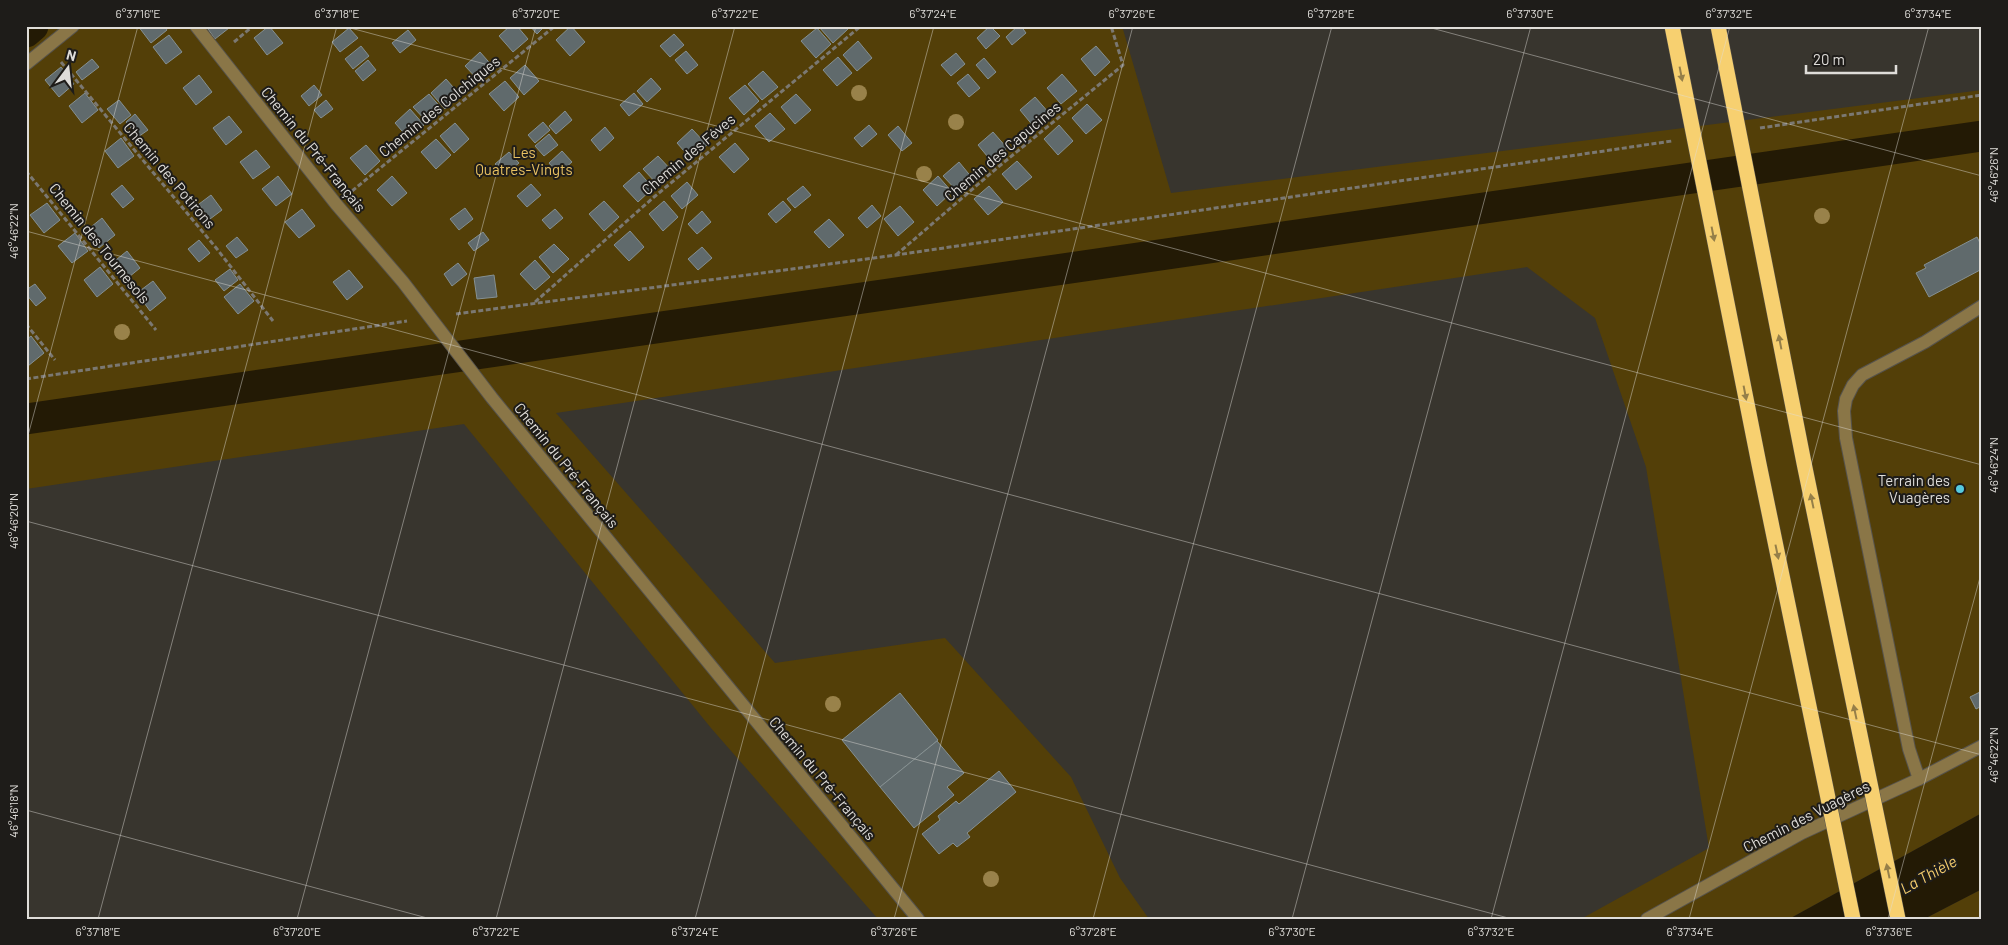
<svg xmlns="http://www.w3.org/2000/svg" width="2008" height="945" font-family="Barlow,sans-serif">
<rect width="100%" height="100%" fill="#38352e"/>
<g fill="#533f08">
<path d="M26 26H1122L1171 193 1982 90V813L1789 919H1581L1709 848 1646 467 1595 318 1527 267 556 413 775 663 945 638 1071 777 1120 878 1149 919H878L711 728 464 424 26 489Z"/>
<path d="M1982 889V919H1924Z"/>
</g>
<path fill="#231a05" d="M1982 813V889L1924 919H1789Z"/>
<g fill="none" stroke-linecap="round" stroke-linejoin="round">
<g stroke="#231a05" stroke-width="31">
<path d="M26 32 33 26"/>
<path d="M26 419 1982 136"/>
</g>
</g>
<g fill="#606a6c" stroke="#859092">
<path d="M138 26H164L167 30 151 43Z"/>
<path d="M212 26H227L229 28 215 39 208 29Z"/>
<path d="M269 26 283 43 267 55 254 38Z"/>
<path d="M510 26H517L528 39 513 52 499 36Z"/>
<path d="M530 26H545L537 34Z"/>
<path d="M571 26 585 42 570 56 556 40Z"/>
<path d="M845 26 848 29 833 43 819 27Z"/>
<path d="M990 26 1000 36 986 49 977 38Z"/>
<path d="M1018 26H1021L1026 33 1012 45 1006 37Z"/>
<path d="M349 28 358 38 340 52 332 42Z"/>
<path d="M817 28 831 44 816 58 801 41Z"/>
<path d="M408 30 416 40 400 53 392 43Z"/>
<path d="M674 34 684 45 670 57 660 46Z"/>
<path d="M169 35 182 52 166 64 153 47Z"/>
<path d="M858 41 872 58 857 71 843 55Z"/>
<path d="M361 46 369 56 353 69 345 59Z"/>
<path d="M1096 46 1110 62 1095 76 1081 59Z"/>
<path d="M686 51 698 65 687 74 675 60Z"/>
<path d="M480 52 495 69 480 82 465 66Z"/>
<path d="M956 53 965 64 951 76 941 65Z"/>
<path d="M838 57 852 73 837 86 823 70Z"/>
<path d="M984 58 996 72 988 79 976 65Z"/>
<path d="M92 59 99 67 82 80 76 72Z"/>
<path d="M368 60 376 70 363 81 355 71Z"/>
<path d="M525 65 539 81 524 95 510 78Z"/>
<path d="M61 67 74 84 59 97 45 80Z"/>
<path d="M763 71 778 87 762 100 748 84Z"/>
<path d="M968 74 980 88 969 97 957 83Z"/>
<path d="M1062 74 1077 91 1061 104 1047 88Z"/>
<path d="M199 75 212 92 196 105 183 88Z"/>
<path d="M651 78 661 89 647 102 637 91Z"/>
<path d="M446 79 460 95 445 109 431 93Z"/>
<path d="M505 81 519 97 504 111 489 94Z"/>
<path d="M314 85 322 95 309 106 301 96Z"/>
<path d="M745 85 759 101 744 115 729 98Z"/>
<path d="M85 93 98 110 82 123 69 106Z"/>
<path d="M634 93 643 104 629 116 620 105Z"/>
<path d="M429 94 443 110 428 123 413 107Z"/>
<path d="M796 94 811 110 795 124 781 107Z"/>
<path d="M1035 97 1049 113 1034 127 1020 110Z"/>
<path d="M119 100 131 115 120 124 107 109Z"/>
<path d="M326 100 333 109 321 118 314 110Z"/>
<path d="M1087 104 1102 120 1086 134 1072 118Z"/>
<path d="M410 109 424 125 409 139 395 123Z"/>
<path d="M565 111 572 120 556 134 549 126Z"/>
<path d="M770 113 785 129 769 142 755 126Z"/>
<path d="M135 114 148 130 138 137 126 122Z"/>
<path d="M229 116 242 132 226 145 213 128Z"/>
<path d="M543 122 550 130 535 143 528 135Z"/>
<path d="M455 123 469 139 454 153 440 136Z"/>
<path d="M869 125 877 134 862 147 854 138Z"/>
<path d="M1059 125 1073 141 1058 155 1044 139Z"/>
<path d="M898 126 912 143 902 151 888 135Z"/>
<path d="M605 127 614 138 600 151 591 140Z"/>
<path d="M692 129 707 145 691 159 677 143Z"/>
<path d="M993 132 1007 148 992 162 978 145Z"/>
<path d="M549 134 558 145 544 156 535 146Z"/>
<path d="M121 138 134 156 118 168 105 151Z"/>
<path d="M436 139 451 155 436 169 421 152Z"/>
<path d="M735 143 749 159 734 173 719 157Z"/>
<path d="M366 145 380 161 365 175 350 158Z"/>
<path d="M256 150 270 167 253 179 240 162Z"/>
<path d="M562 151 572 162 558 174 549 163Z"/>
<path d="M509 152 519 163 505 175 495 164Z"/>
<path d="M658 156 673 172 658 185 643 169Z"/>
<path d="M1017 161 1032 177 1016 190 1002 174Z"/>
<path d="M959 162 973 179 958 192 943 176Z"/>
<path d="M639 172 653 188 638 202 623 186Z"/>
<path d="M278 176 292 194 276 206 262 189Z"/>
<path d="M392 176 407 193 392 206 377 190Z"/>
<path d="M938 176 952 192 937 206 923 190Z"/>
<path d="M687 182 698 195 682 209 671 196Z"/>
<path d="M531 184 541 195 527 207 517 196Z"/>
<path d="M122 185 134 199 123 208 111 194Z"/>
<path d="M803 186 811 195 795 208 787 199Z"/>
<path d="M989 186 1003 202 988 215 974 199Z"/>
<path d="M211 195 222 210 210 219 199 204Z"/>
<path d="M604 201 619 217 604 231 589 214Z"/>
<path d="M664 201 678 217 663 231 649 214Z"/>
<path d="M783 201 791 210 776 223 768 214Z"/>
<path d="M47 203 60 220 44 233 30 215Z"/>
<path d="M872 205 881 216 867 228 858 218Z"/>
<path d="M900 206 914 222 898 236 884 219Z"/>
<path d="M465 208 473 219 459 230 450 219Z"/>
<path d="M302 209 315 226 299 238 285 222Z"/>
<path d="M555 209 563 218 550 229 542 220Z"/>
<path d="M702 211 711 222 697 234 688 224Z"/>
<path d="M102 218 115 235 99 248 86 231Z"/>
<path d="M829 219 844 235 829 248 814 232Z"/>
<path d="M630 231 644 247 629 261 614 245Z"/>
<path d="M483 232 489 240 474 251 468 243Z"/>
<path d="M75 233 88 251 72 263 58 246Z"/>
<path d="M237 237 248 250 236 258 226 246Z"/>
<path d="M1977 237 1982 247V269L1929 297 1916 273 1926 268 1924 265Z"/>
<path d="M199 240 210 253 199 262 188 249Z"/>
<path d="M554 244 569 259 553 273 539 257Z"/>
<path d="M702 247 712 258 698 270 688 259Z"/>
<path d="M127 251 140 268 124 281 111 264Z"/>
<path d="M535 260 550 277 535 290 520 274Z"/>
<path d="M458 263 467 274 452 286 444 274Z"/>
<path d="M100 267 113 284 97 297 84 280Z"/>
<path d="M230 269 238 280 224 291 215 280Z"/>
<path d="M349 270 363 287 347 300 333 282Z"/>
<path d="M494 275 497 297 477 299 474 278Z"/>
<path d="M153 281 166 298 150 311 137 293Z"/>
<path d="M35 284 46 298 36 306 26 294V290Z"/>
<path d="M240 284 254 301 238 314 224 297Z"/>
<path d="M31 336 44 353 28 366 26 364V340Z"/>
<path d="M1982 691V706L1976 709 1970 697Z"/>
<path d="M900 693 938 740 880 787 842 740Z"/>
<path d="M937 741 964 773 947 787 954 795 914 828 880 787Z"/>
<path d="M999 771 1016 792 967 833 970 837 957 847 953 843 939 854 922 834 940 820 938 816 956 801 959 804Z"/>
</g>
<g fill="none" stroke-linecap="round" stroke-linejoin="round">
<defs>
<g id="minor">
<path d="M196 26 336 204 403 282 492 398 918 919"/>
<path d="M26 64 73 26"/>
<path d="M1919 779 1909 749 1846 438 1844 411 1846 399 1853 385 1862 375 1925 342 1982 306"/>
<path d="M1647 919 1802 833 1919 779 1982 746"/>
</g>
</defs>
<use href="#minor" stroke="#56534d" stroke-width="14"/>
<g stroke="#7b7872" stroke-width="3" stroke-dasharray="5 2.5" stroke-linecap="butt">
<path d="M234 42 253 26"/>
<path d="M61 62 217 249 273 321"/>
<path d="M1760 128 1982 95"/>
<path d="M26 171 156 330"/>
<path d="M352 191 555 26"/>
<path d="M896 255 997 168 1123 65 1111 26"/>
<path d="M535 302 654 197 861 26"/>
<path d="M456 314 896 255 1672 141"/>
<path d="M26 324 55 360"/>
<path d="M26 379 407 321"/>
</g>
<use href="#minor" stroke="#8a7647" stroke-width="12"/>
<defs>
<g id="highway-bridge">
<path d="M1672 26 1759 464 1853 919"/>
<path d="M1718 26 1804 463 1898 919"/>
</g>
</defs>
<use href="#highway-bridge" stroke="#56534d" stroke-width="16" stroke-linecap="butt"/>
<use href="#highway-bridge" stroke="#f7d070" stroke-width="15"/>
</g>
<g fill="#99824a">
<circle cx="859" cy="93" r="8"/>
<circle cx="956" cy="122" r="8"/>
<circle cx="924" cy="174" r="8"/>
<circle cx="1822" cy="216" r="8"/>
<circle cx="122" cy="332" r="8"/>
<circle cx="833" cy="704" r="8"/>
<circle cx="991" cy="879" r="8"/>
</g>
<defs><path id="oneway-solid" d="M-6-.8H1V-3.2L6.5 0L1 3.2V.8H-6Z" transform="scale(1.25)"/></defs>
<g fill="#957f49">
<use href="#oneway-solid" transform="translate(1681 74) rotate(79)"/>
<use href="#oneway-solid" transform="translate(1713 234) rotate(79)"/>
<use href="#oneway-solid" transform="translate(1780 342) rotate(-101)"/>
<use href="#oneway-solid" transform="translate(1745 393) rotate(79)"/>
<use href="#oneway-solid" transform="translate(1812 501) rotate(-102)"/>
<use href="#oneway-solid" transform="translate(1777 552) rotate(78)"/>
<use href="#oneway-solid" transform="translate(1855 712) rotate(-102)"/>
<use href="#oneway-solid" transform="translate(1888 871) rotate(-102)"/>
</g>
<path fill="none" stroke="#dfddd9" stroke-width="1" stroke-opacity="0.45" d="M343 26 1982 465M1424 26 1982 176M26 231 1982 755M26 443 138 26M26 521 1512 919M26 810 431 919M98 919 337 26M297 919 536 26M496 919 735 26M695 919 934 26M894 919 1133 26M1093 919 1332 26M1292 919 1531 26M1491 919 1730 26M1689 919 1929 26M1888 919 1982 570"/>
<circle fill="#55cadf" stroke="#1e1c19" stroke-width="2" cx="1960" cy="489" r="5"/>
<g text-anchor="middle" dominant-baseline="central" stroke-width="4" stroke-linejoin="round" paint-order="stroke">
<g font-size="15" fill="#dfddd9" stroke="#1e1c19">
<text transform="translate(439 106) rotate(-39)">Chemin des Colchiques</text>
<text transform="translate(314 149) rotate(51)">Chemin du Pré-Français</text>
<text transform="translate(1002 151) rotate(-40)">Chemin des Capucines</text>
<text transform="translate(688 154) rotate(-40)">Chemin des Féves</text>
<text transform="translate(170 175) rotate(50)">Chemin des Potirons</text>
<text transform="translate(100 243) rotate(51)">Chemin des Tournesols</text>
<text transform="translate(567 465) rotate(51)">Chemin du Pré-Français</text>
<text transform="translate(823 778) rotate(50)">Chemin du Pré-Français</text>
<text transform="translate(1806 816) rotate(-27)">Chemin des Vuagères</text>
</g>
<g font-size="15" fill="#e8c161" stroke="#1e1c19">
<text x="524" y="152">Les<tspan x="524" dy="17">Quatres-Vingts</tspan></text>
</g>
<g font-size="15" fill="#dfddd9" stroke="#1e1c19" text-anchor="end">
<text x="1950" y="480">Terrain des<tspan x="1950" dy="17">Vuagères</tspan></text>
</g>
<g font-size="16" font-style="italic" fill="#f4cc6c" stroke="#1e1c19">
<text transform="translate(1928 874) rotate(-29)">La Thièle</text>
</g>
</g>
<rect width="2008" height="945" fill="none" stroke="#1e1c19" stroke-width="55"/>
<g transform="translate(68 68) rotate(15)" stroke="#1e1c19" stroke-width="4" paint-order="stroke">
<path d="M0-4L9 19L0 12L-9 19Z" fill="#dfddd9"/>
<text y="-8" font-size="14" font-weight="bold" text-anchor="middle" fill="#dfddd9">N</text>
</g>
<path d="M1806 65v8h90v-8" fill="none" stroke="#dfddd9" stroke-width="2.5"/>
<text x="1813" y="65" font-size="15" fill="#dfddd9" stroke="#1e1c19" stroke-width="4" paint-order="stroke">20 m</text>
<rect x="28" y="28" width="1952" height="890" fill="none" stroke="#dfddd9" stroke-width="2"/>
<g font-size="12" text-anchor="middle" fill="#dfddd9">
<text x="138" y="18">6°37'16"E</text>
<text x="337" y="18">6°37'18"E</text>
<text x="536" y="18">6°37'20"E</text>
<text x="735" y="18">6°37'22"E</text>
<text x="933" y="18">6°37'24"E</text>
<text x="1132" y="18">6°37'26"E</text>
<text x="1331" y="18">6°37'28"E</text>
<text x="1530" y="18">6°37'30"E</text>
<text x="1729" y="18">6°37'32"E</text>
<text x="1928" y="18">6°37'34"E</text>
<text transform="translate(1994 175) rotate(-90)" y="4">46°46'26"N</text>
<text transform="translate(14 231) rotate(-90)" y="4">46°46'22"N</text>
<text transform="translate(1994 465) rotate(-90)" y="4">46°46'24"N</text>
<text transform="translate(14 521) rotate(-90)" y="4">46°46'20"N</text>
<text transform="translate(1994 755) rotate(-90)" y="4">46°46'22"N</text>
<text transform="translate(14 811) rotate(-90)" y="4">46°46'18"N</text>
<text x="98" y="936">6°37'18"E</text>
<text x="297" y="936">6°37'20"E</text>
<text x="496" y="936">6°37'22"E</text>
<text x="695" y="936">6°37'24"E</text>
<text x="894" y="936">6°37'26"E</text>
<text x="1093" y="936">6°37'28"E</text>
<text x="1292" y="936">6°37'30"E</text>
<text x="1491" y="936">6°37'32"E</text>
<text x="1690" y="936">6°37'34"E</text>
<text x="1889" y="936">6°37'36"E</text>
</g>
</svg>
